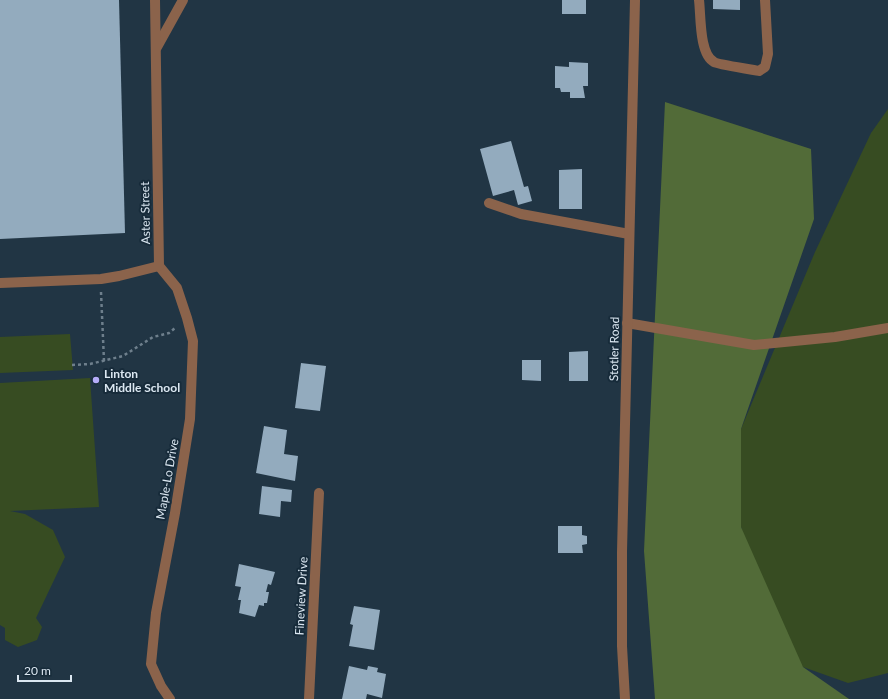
<svg xmlns="http://www.w3.org/2000/svg" width="888" height="699" font-family="Lato,sans-serif">
<rect width="100%" height="100%" fill="#213544"/>
<g fill="#374c22">
<path d="M888 109V673L848 683 803 667 772 631 741 527V429L815 252 871 133Z"/>
<path d="M70 334 73 370 0 373V337Z"/>
<path d="M90 378 99 507 10 511 25 514 53 530 65 557 36 618 42 627 37 640 18 647 5 640V628L0 625V383Z"/>
</g>
<path fill="#526b38" d="M665 102 811 149 814 219 741 429V527L803 667 849 699H655L644 551Z"/>
<g fill="#93abbe">
<path d="M0 0H119L125 233 0 239Z"/>
<rect x="562" y="0" width="24" height="14"/>
<path d="M713 0H740V10L713 9Z"/>
<path d="M569 62 588 63V86H583L585 98H570V92H561L560 88H555V66L569 67Z"/>
<path d="M511 141 524 187 528 186 532 201 518 205 514 190 493 196 480 149Z"/>
<path d="M582 169V209H559V170Z"/>
<path d="M588 351V381H569V352Z"/>
<path d="M522 360H541V381L522 380Z"/>
<path d="M301 363 326 366 320 411 295 408Z"/>
<path d="M264 426 287 430 284 454 298 456 295 481 256 473Z"/>
<path d="M262 486 292 490 291 502 281 501 280 517 259 514Z"/>
<path d="M558 526H582V535L587 536V544L582 545 583 553H558Z"/>
<path d="M239 564 275 572 271 585 268 584 266 592H269L267 603H264V606L259 605 255 617 239 613 241 600H238L241 587 235 586Z"/>
<path d="M354 606 380 610 374 650 349 646 353 625 350 624Z"/>
<path d="M349 666 367 670 368 666 378 668 377 672 386 674 382 698 367 694 366 699H342Z"/>
</g>
<g fill="none" stroke-linecap="round" stroke-linejoin="round">
<g stroke="#6e7f8c" stroke-width="2.5" stroke-dasharray="3 3" stroke-linecap="butt">
<path d="M101 292 104 361"/>
<path d="M72 365 90 364 123 356 153 337 169 333 175 328"/>
</g>
<g stroke="#8b634b" stroke-width="10">
<path d="M699 0C701 15 699 54 714 62 719 65 751 69 759 71L765 67 768 54 765 0"/>
<path d="M157 47 183 0"/>
<path d="M489 203 521 214 629 234"/>
<path d="M159 266 177 288 187 318 193 341 190 419 175 513 156 613 151 664 161 686 170 699"/>
<path d="M0 283 101 279 119 276 159 266 155 0"/>
<path d="M627 323 754 345 835 337 888 328"/>
<path d="M309 699 319 493"/>
<path d="M625 699 622 646V552L635 0"/>
</g>
</g>
<circle fill="#b5acf8" stroke="#172b3a" stroke-width="1.5" cx="96" cy="380" r="4"/>
<g text-anchor="middle" dominant-baseline="central" stroke-width="4" stroke-linejoin="round" paint-order="stroke">
<g font-size="12" fill="#dbe7f1" stroke="#172b3a">
<text transform="translate(145 213) rotate(-91)">Aster Street</text>
<text transform="translate(614 349) rotate(-89)">Stotler Road</text>
<text transform="translate(167 479) rotate(-80)">Maple-Lo Drive</text>
<text transform="translate(301 596) rotate(-87)">Fineview Drive</text>
</g>
<g font-size="12" font-weight="bold" fill="#dbe7f1" stroke="#172b3a" text-anchor="start">
<text x="104" y="373">Linton<tspan x="104" dy="14">Middle School</tspan></text>
</g>
</g>
<path d="M18 675v6h53v-6" fill="none" stroke="#dbe7f1" stroke-width="2"/>
<text x="24" y="675" font-size="12" fill="#dbe7f1" stroke="#172b3a" stroke-width="3" paint-order="stroke">20 m</text>
</svg>
